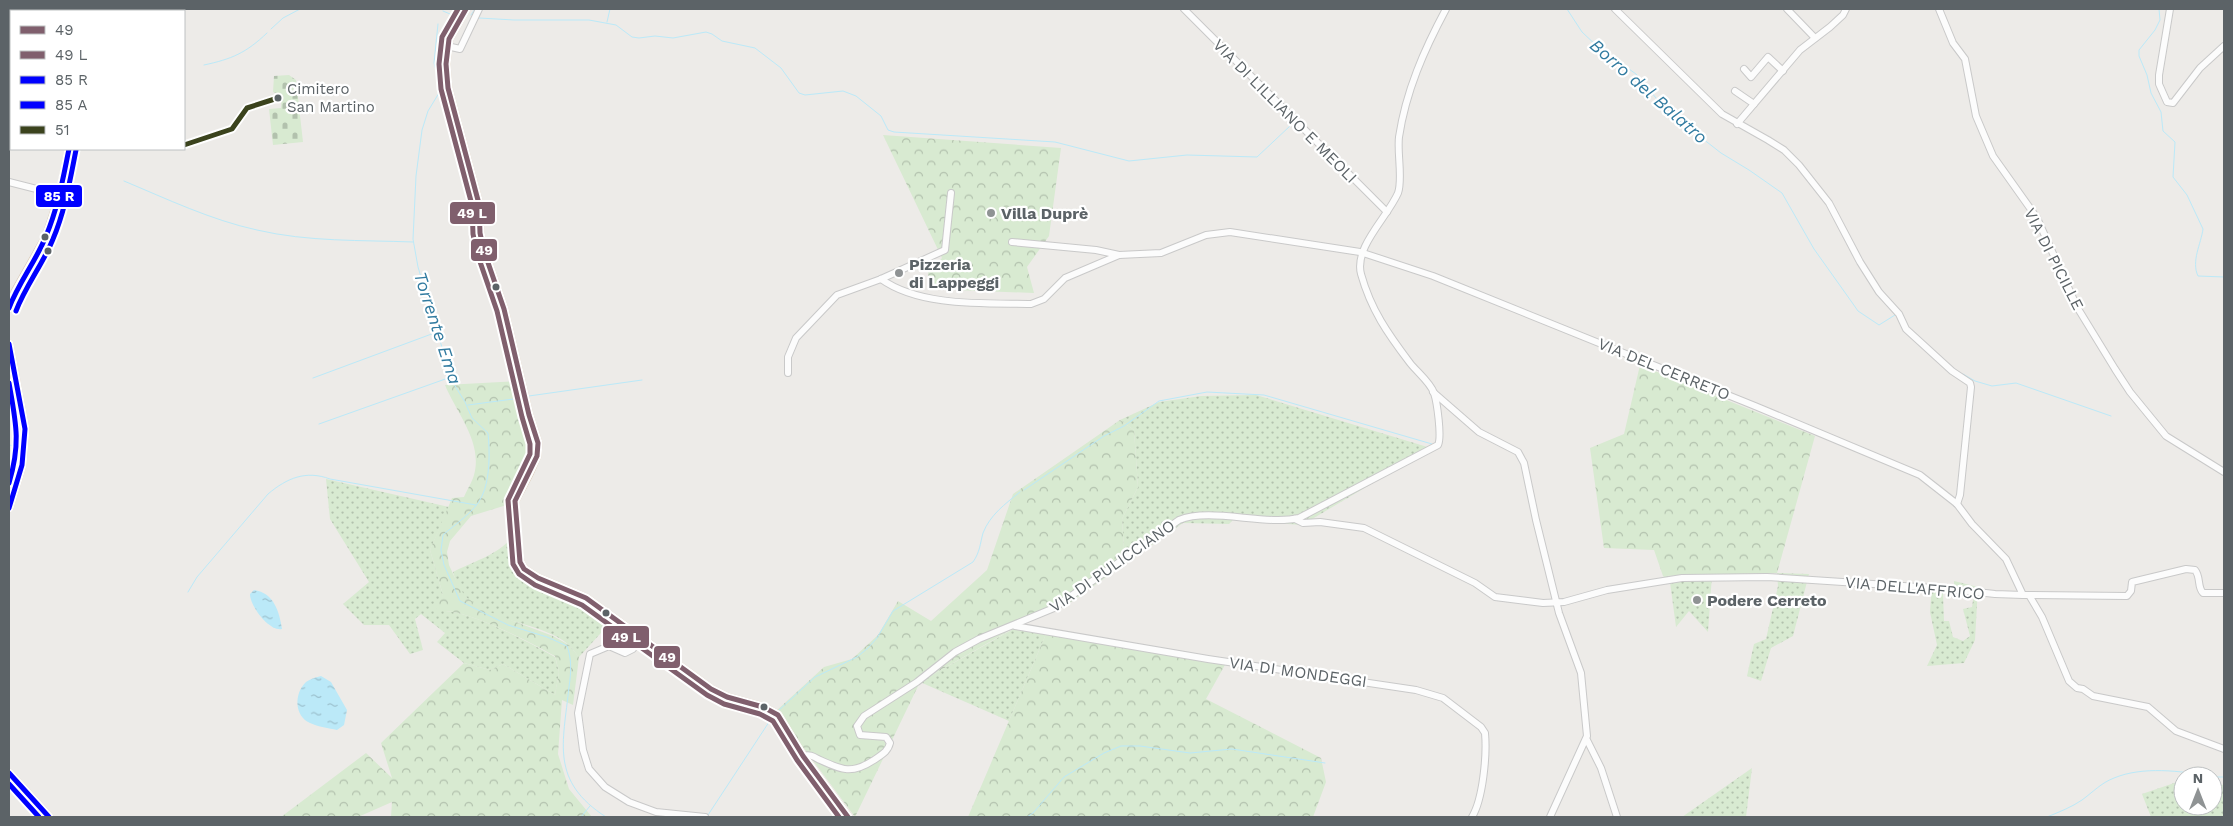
<svg xmlns="http://www.w3.org/2000/svg" width="2233" height="826" font-family="'Work Sans',sans-serif">
<defs>
<pattern id="grass-dots" width="8" height="8" patternUnits="userSpaceOnUse" patternTransform="scale(1.25)"><rect width="8" height="8" fill="#d8ead1"/><path d="M2 2h.1M6 6h.1" fill="none" stroke="#b2c1ad" stroke-width="1.8" stroke-linecap="round"/></pattern>
<pattern id="forest-crowns" width="20" height="18" patternUnits="userSpaceOnUse" patternTransform="scale(1.25)"><rect width="20" height="18" fill="#d8ead1"/><path d="M2 6a3 3 0 1 1 6 0M12 15a3 3 0 1 1 6 0" fill="none" stroke="#b2c1ad"/></pattern>
<pattern id="cemetery-stones" width="16" height="16" patternUnits="userSpaceOnUse" patternTransform="scale(1.25)"><rect width="16" height="16" fill="#d8ead1"/><path d="M2 7V4a2 2 0 0 1 4 0v3zM10 15v-3a2 2 0 0 1 4 0v3z" fill="#b2c1ad"/></pattern>
<pattern id="water-ripples" width="26" height="14" patternUnits="userSpaceOnUse" patternTransform="scale(1.25)"><rect width="26" height="14" fill="#bbe9f8"/><path d="M2 4q2-2 4 0t4 0M15 11q2-2 4 0t4 0" fill="none" stroke="#9bc0cd"/></pattern>
</defs>
<rect width="100%" height="100%" fill="#edebe8"/>
<g fill="url(#grass-dots)">
<path d="M1256 395 1434 449 1400 467 1302 525 1233 520 1229 524 1183 523 1125 564 1122 519 1138 487 1134 430 1120 420 1159 402 1201 396Z"/>
<path d="M326 479 449 507 430 550 443 595 440 611C468 609 529 642 555 657L559 672 555 695 503 664 490 670 464 663 437 642 445 633 421 614 415 619 423 650 410 654 389 625H364L343 604 369 582 330 519Z"/>
<path d="M513 534 519 566 584 601 611 622 579 657C576 654 573 649 569 645 540 620 483 624 460 590 457 585 455 578 453 572 470 563 506 552 513 534Z"/>
<path d="M1777 573 1809 574 1793 636 1771 648 1761 681 1747 676 1754 644 1766 639 1778 586Z"/>
<path d="M1712 575 1708 632 1689 611 1676 627 1670 582 1663 576Z"/>
<path d="M1954 581 1978 587 1975 640 1964 663 1927 666 1937 645 1930 612 1932 585 1936 591 1943 593 1944 621H1949L1953 637 1963 641 1970 636 1963 609 1972 607 1974 594 1954 591Z"/>
<path d="M1015 628 1046 634 1009 721 920 682Z"/>
<path d="M1752 768 1746 817H1682Z"/>
<path d="M2183 780V806H2213V784L2224 785V817H2151L2142 794Z"/>
</g>
<g fill="url(#forest-crowns)">
<path d="M883 135 1061 148 1049 236 1027 267 1034 293 930 289 928 272 942 258Z"/>
<path d="M1640 365 1815 436 1777 573 1663 576 1654 550 1604 548 1590 448 1624 434Z"/>
<path d="M518 381 534 448 531 461 510 504 471 516 450 541 447 552 449 565 460 589 467 598 487 611 553 636 569 645 579 657 573 705 562 700 558 754 569 789 592 817H391L392 802 358 817H281L366 753 392 778 381 743 464 663 490 670 503 664 555 695 559 672 555 656C529 642 468 609 440 611L435 608 443 595 430 550 452 498 464 497C467 490 472 482 474 475 483 442 457 414 445 385Z"/>
<path d="M1120 420 1134 430 1138 487 1122 519 1125 564 1068 604 1014 628 920 682 855 817 776 711 824 667 852 659 878 635 898 601 931 621 987 570 1013 494Z"/>
<path d="M1046 634 1226 663 1206 699 1321 758 1326 782 1313 817H968Z"/>
</g>
<path fill="url(#cemetery-stones)" d="M289 75 296 80 303 142 273 145 269 109 281 108C282 100 281 94 273 92L274 76Z"/>
<g fill="url(#water-ripples)">
<path d="M254 590C274 593 279 611 282 629 269 632 250 606 250 594Z"/>
<path d="M321 676 331 682 347 710 344 725 337 730C329 728 318 727 310 723 294 716 294 693 306 682 310 679 317 677 321 676Z"/>
</g>
<g fill="none" stroke-linecap="round" stroke-linejoin="round">
<g stroke="#bbe9f8" stroke-width="1">
<path d="M1567 9 1582 32 1598 47 1636 74 1666 110 1721 153 1749 170 1782 193 1814 249 1851 301 1858 311 1879 325 1895 315"/>
<path d="M2159 9 2160 20 2155 30 2139 50V56L2147 75 2151 93 2161 112 2163 131 2175 142 2173 177 2187 195 2203 229C2201 244 2191 261 2198 276L2224 277"/>
<path d="M443 11 450 14"/>
<path d="M471 15 475 9"/>
<path d="M479 18 514 20H589L616 25 632 37 639 38 655 36 673 38 706 32 712 34 722 41 755 48 781 68 799 93 805 95 843 91 856 96 881 116 888 130 894 132 1055 142 1129 161 1187 155 1257 157 1290 126"/>
<path d="M607 22 610 9"/>
<path d="M438 24 434 63 440 84 439 93 428 111 422 130 416 176 413 239 418 267 452 381 465 402 472 418 488 433C490 451 490 480 482 496 475 512 455 524 443 535L441 550 444 565 460 601 508 625 547 637 567 646C572 659 571 673 569 687 563 744 550 781 606 817"/>
<path d="M271 29 283 18 300 9"/>
<path d="M204 65C232 59 246 53 267 33"/>
<path d="M124 181C167 199 211 220 257 230 308 242 361 240 413 242"/>
<path d="M1963 374 1975 381 1992 386 2016 383 2111 416"/>
<path d="M313 378 437 332"/>
<path d="M529 396 642 380"/>
<path d="M468 405 521 398"/>
<path d="M319 424 451 377"/>
<path d="M9 445 18 447"/>
<path d="M1024 490 1104 436 1124 426 1159 401 1207 392 1264 395 1432 444"/>
<path d="M188 592 197 577 268 494C287 478 306 470 330 479L476 505"/>
<path d="M778 711 815 677 857 657 868 648 877 638 893 611 973 562C980 552 980 544 983 533 990 515 1005 504 1020 492"/>
<path d="M2213 777H2224"/>
<path d="M708 815 773 716"/>
<path d="M581 817 590 806"/>
<path d="M1027 817 1033 813 1064 777 1104 753 1121 746H1140L1190 753 1232 749 1325 763"/>
<path d="M2047 817C2059 812 2072 807 2082 800 2093 792 2101 783 2114 778 2143 766 2180 771 2210 776"/>
</g>
<defs>
<g id="minor">
<path d="M1184 9 1387 212"/>
<path d="M1615 9 1722 114 1768 140 1784 150 1799 165 1829 203 1860 262 1879 292 1899 314 1906 329 1952 371 1970 383 1971 387 1960 495 1957 504"/>
<path d="M1787 9 1815 38"/>
<path d="M1939 9 1953 43 1965 59 1976 116 1993 156 2037 218 2077 307 2115 369 2130 392 2166 436 2224 472"/>
<path d="M2170 9 2159 75V84L2167 102 2173 103 2200 68 2224 46"/>
<path d="M95 11V9"/>
<path d="M100 11 103 9"/>
<path d="M447 46 460 49 479 9"/>
<path d="M1744 69 1751 77 1768 57 1783 71"/>
<path d="M1735 91 1754 104"/>
<path d="M1737 124 1800 50 1830 27 1843 15 1846 9"/>
<path d="M184 145 232 129 247 108 278 98"/>
<path d="M9 182 60 195"/>
<path d="M1012 242 1096 250 1119 255"/>
<path d="M881 279C920 307 985 303 1031 304L1044 299 1065 278 1119 255 1161 253 1206 235 1230 232 1360 252 1433 276 1755 406 1920 475 1957 504 1972 524 2006 559 2023 595H2029L2042 617 2069 681 2077 688 2083 689 2093 696 2148 707 2176 731 2224 749"/>
<path d="M788 373V357L796 338 837 295 881 279 945 250 951 193"/>
<path d="M1433 392 1479 432 1518 452 1524 463 1536 520 1559 613 1581 673 1587 736 1550 817"/>
<path d="M1295 519 1303 523 1320 522 1364 528 1475 583 1495 597 1543 603 1564 602 1607 590 1682 578 1767 577 1949 589 1995 594 2023 595"/>
<path d="M2029 595 2127 596 2131 591 2132 582 2186 569 2195 570C2201 577 2197 587 2203 593H2224"/>
<path d="M1015 626 1208 659 1416 690 1443 698 1481 727 1485 733C1487 755 1483 799 1472 817"/>
<path d="M638 635 633 649 625 653 609 646 590 654 578 713 583 750 589 769 605 787 629 802 656 812 705 817"/>
<path d="M1587 740 1601 768 1617 817"/>
<path d="M803 756C809 754 813 756 818 759 842 770 851 775 874 760 881 755 888 752 890 743L886 737 860 735 857 726 864 716 917 682 955 652 979 639 1054 608 1179 520C1210 507 1265 526 1299 518L1438 445C1442 437 1437 402 1434 393 1430 382 1417 372 1410 363 1388 334 1371 310 1361 274 1354 247 1387 218 1398 193 1403 179 1397 153 1399 137 1406 91 1424 50 1446 9"/>
</g>
<g id="major">
<path d="M76 9 77 11"/>
<path d="M466 9 449 39 446 64 448 88 479 204 480 233 484 251 504 309 529 415 538 443 537 456 529 474 515 501V517L520 562 524 569 538 578 586 598 711 689 727 697 763 707 778 715 803 756 848 817"/>
<path d="M9 308 15 292 46 237 60 195 69 149"/>
<path d="M9 344 25 429 22 465 9 508"/>
<path d="M9 773 49 817"/>
</g>
</defs>
<use href="#minor" stroke="#c9c9c9" stroke-width="8"/>
<use href="#major" stroke="#d8c7b3" stroke-width="9"/>
<use href="#minor" stroke="#fcfcfc" stroke-width="6"/>
<use href="#major" stroke="#f3efe8" stroke-width="8"/>
<defs>
<path id="bus-1" d="M466 9 449 39 446 64 448 88 479 204 480 233 484 251 504 309 529 415 538 443 537 456 515 501 520 562 524 569 538 578 586 598 711 689 727 697 763 707 778 715 803 756 848 817"/>
<path id="bus-2" d="M458 9 442 37 439 64 441 89 472 205 473 234 477 253 497 311 522 417 530 444V454L508 500 513 564 519 574 535 585 582 605 707 695 724 704 760 714 773 721 797 760 839 817"/>
<g id="bus-3">
<path d="M9 308C19 282 36 261 46 236 58 208 63 178 69 149"/>
<path d="M9 344 25 429 22 465 9 508"/>
<path d="M9 773 49 817"/>
</g>
<g id="bus-4">
<path d="M16 311C26 285 43 264 53 239 65 211 70 180 76 150"/>
<path d="M9 383C16 423 21 443 9 483"/>
<path d="M9 784 39 817"/>
</g>
<path id="bus-5" d="M184 145 232 129 247 108 278 98"/>
</defs>
<use href="#bus-1" stroke="#fff" stroke-width="9"/>
<use href="#bus-2" stroke="#fff" stroke-width="9"/>
<use href="#bus-3" stroke="#fff" stroke-width="9"/>
<use href="#bus-4" stroke="#fff" stroke-width="9"/>
<use href="#bus-5" stroke="#fff" stroke-width="9"/>
<use href="#bus-1" stroke="#805f6d" stroke-width="5"/>
<use href="#bus-2" stroke="#805f6d" stroke-width="5"/>
<use href="#bus-3" stroke="#00f" stroke-width="5"/>
<use href="#bus-4" stroke="#00f" stroke-width="5"/>
<use href="#bus-5" stroke="#3b431d" stroke-width="5"/>
</g>
<g fill="#5c6367" stroke="#fff" stroke-width="2">
<circle cx="278" cy="98" r="4.5"/>
<circle cx="45" cy="237" r="4.5"/>
<circle cx="48" cy="251" r="4.5"/>
<circle cx="496" cy="287" r="4.5"/>
<circle cx="606" cy="613" r="4.5"/>
<circle cx="764" cy="707" r="4.5"/>
</g>
<g fill="#8f9394" stroke="#fff" stroke-width="2">
<circle cx="991" cy="213" r="5"/>
<circle cx="899" cy="273" r="5"/>
<circle cx="1697" cy="600" r="5"/>
</g>
<g text-anchor="middle" dominant-baseline="central" stroke-width="4.5" stroke-linejoin="round" paint-order="stroke">
<g font-size="15" fill="#5c6367" stroke="#fff" text-anchor="start">
<text x="287" y="89">Cimitero<tspan x="287" dy="18">San Martino</tspan></text>
</g>
<g font-size="16" fill="#5c6367" stroke="#fff">
<text transform="translate(1285 111) rotate(45)">VIA DI LILLIANO E MEOLI</text>
<text transform="translate(2054 259) rotate(63)">VIA DI PICILLE</text>
<text transform="translate(1664 369) rotate(22)">VIA DEL CERRETO</text>
<text transform="translate(1112 566) rotate(-35)">VIA DI PULICCIANO</text>
<text transform="translate(1915 588) rotate(5)">VIA DELL'AFFRICO</text>
<text transform="translate(1298 672) rotate(8)">VIA DI MONDEGGI</text>
</g>
<g font-size="16" font-weight="bold" fill="#5c6367" stroke="#fff" text-anchor="start">
<text x="1001" y="213">Villa Duprè</text>
<text x="909" y="264">Pizzeria<tspan x="909" dy="18">di Lappeggi</tspan></text>
<text x="1707" y="600">Podere Cerreto</text>
</g>
<g font-size="18" font-style="italic" fill="#317ba0" stroke="#fff">
<text transform="translate(1649 91) rotate(41)">Borro del Balatro</text>
<text transform="translate(438 328) rotate(72)">Torrente Ema</text>
</g>
</g>
<g stroke="#fff" stroke-width="2">
<rect x="35" y="184" width="48" height="24" rx="5" fill="#00f"/>
<rect x="449" y="201" width="47" height="24" rx="5" fill="#805f6d"/>
<rect x="470" y="238" width="28" height="24" rx="5" fill="#805f6d"/>
<rect x="602" y="625" width="48" height="24" rx="5" fill="#805f6d"/>
<rect x="653" y="645" width="28" height="24" rx="5" fill="#805f6d"/>
</g>
<g font-size="14" text-anchor="middle" font-weight="bold" fill="#fff">
<text x="59" y="201">85 R</text>
<text x="472" y="218">49 L</text>
<text x="484" y="255">49</text>
<text x="626" y="642">49 L</text>
<text x="667" y="662">49</text>
</g>
<rect width="2233" height="826" fill="none" stroke="#5c6367" stroke-width="20"/>
<rect x="10" y="10" width="175" height="140" fill="#ffffff" stroke="#bec1c2"/>
<rect x="20" y="26" width="25" height="8" fill="#805f6d" stroke="#bec1c2"/>
<text x="55" y="35" font-size="15" fill="#5c6367">49</text>
<rect x="20" y="51" width="25" height="8" fill="#805f6d" stroke="#bec1c2"/>
<text x="55" y="60" font-size="15" fill="#5c6367">49 L</text>
<rect x="20" y="76" width="25" height="8" fill="#0000ff" stroke="#bec1c2"/>
<text x="55" y="85" font-size="15" fill="#5c6367">85 R</text>
<rect x="20" y="101" width="25" height="8" fill="#0000ff" stroke="#bec1c2"/>
<text x="55" y="110" font-size="15" fill="#5c6367">85 A</text>
<rect x="20" y="126" width="25" height="8" fill="#3b431d" stroke="#bec1c2"/>
<text x="55" y="135" font-size="15" fill="#5c6367">51</text>
<g transform="translate(2198 791)"><circle r="24" fill="#ffffff" stroke="#bec1c2"/>
<path d="M0-4L9 19L0 12L-9 19Z" fill="#8f9394"/>
<text y="-8" font-size="14" font-weight="bold" text-anchor="middle" fill="#5c6367">N</text>
</g>
</svg>
